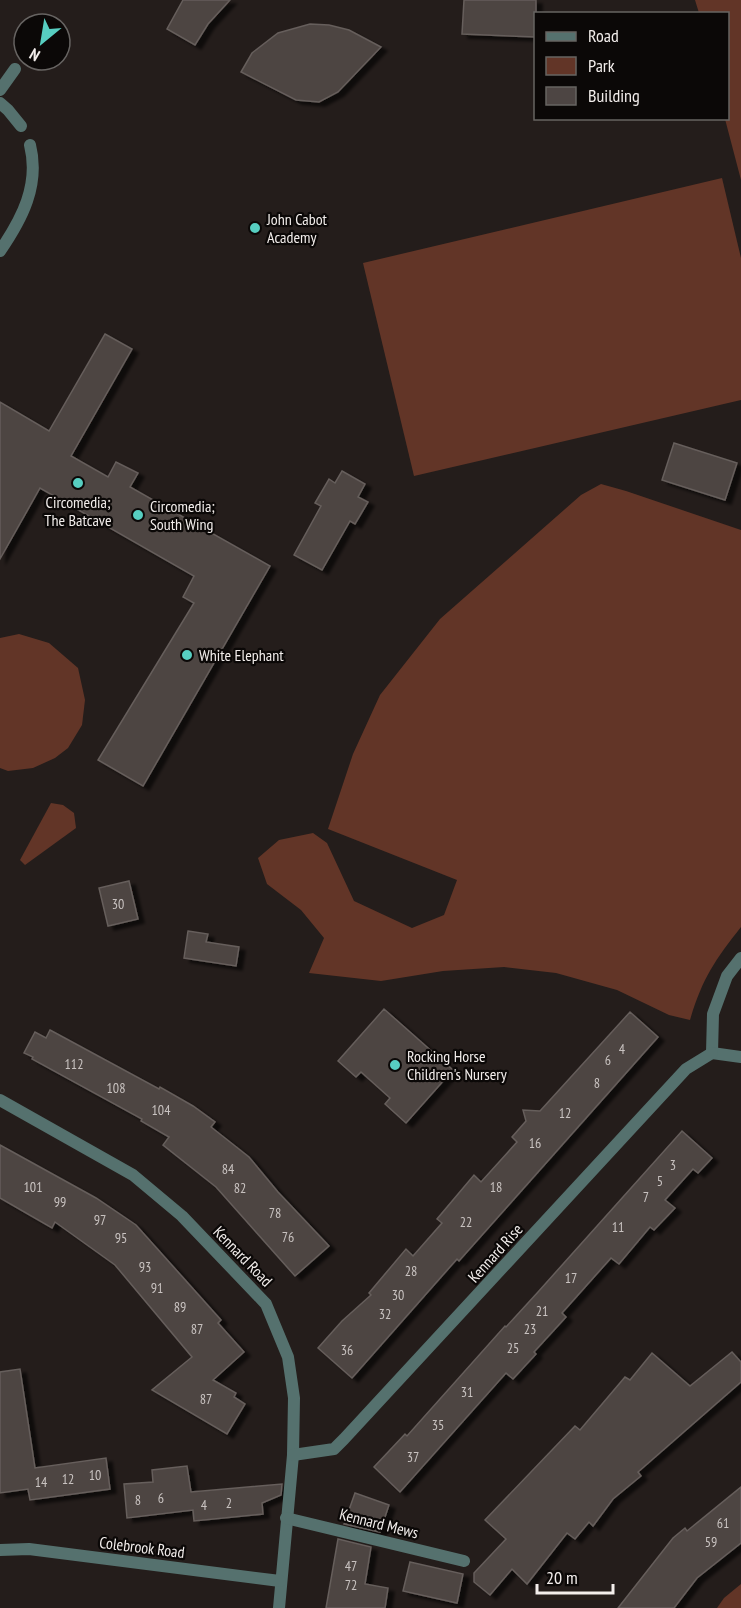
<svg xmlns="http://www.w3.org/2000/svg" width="741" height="1608" font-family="'PT Sans Narrow',sans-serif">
<defs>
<filter id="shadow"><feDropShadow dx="6" dy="4" stdDeviation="1.5" flood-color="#0009"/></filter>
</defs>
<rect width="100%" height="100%" fill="#241d1b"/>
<g fill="#623527">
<path d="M695 0H741V180L725 119 728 118V14L699 13Z"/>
<path d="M722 178 741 258V400L414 476 363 263Z"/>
<path d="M601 484 626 491 741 530V927C715 960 702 979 690 1020L669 1015 617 990 556 973 504 967 443 971 381 981 309 973 324 938 301 910 267 884 258 858 279 840 313 833 327 843 354 901 412 928 444 915 457 880 328 829 353 754 380 695 440 619 581 495Z"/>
<path d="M19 634 49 643 78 668 85 700 82 725 68 748 55 758 33 768 8 771 0 768V638Z"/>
<path d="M51 803 63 805 74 813 76 828 25 865 20 860Z"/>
<path d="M741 1584V1608H717L724 1598Z"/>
</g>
<g fill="#4d4543" stroke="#665e5b" stroke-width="1.5" filter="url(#shadow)">
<path d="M183 0H230L208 24 195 45 167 29Z"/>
<path d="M464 0H536V37L462 34Z"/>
<path d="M310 24 329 25 349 30 381 47 338 92 319 102 296 100 241 72 252 53 278 33Z"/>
<path d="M105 334 132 349 71 456 108 477 116 462 138 473 130 487 270 566 143 786 98 760 194 603 183 597 194 576 40 488 0 559V402L49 431Z"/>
<path d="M674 443 737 463 725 500 662 480Z"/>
<path d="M342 471 365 484 358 497 368 502 355 524 350 521 322 570 294 555 321 506 315 503 329 479 335 483Z"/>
<path d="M129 881 138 919 108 926 99 888Z"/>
<path d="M188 931 208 934 206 942 239 947 236 966 184 958Z"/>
<path d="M384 1009 453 1070 406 1123 385 1104 390 1098 361 1072 356 1077 338 1061Z"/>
<path d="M630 1012 658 1037 459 1261 457 1259 352 1378 318 1348 342 1321 371 1295 369 1293 406 1249 413 1256 442 1223 437 1219 474 1175 481 1182 517 1142 512 1137 526 1121 523 1110 540 1111Z"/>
<path d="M50 1030 159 1089 160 1087 193 1106 215 1122 211 1127 249 1157 278 1192 329 1246 295 1276 216 1187 163 1145 169 1137 141 1121 142 1119 32 1059 33 1057 24 1053 35 1032 46 1038Z"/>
<path d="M682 1131 712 1158 698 1173 693 1169 665 1200 675 1208 654 1230 650 1227 619 1264 611 1258 562 1313 566 1317 534 1352 536 1354 513 1379 506 1373 400 1492 374 1467 405 1434 407 1436 505 1326 506 1327 538 1292Z"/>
<path d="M0 1145 96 1198 136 1225 221 1320 218 1323 244 1352 213 1380 236 1393 234 1397 245 1404 227 1434 152 1390 192 1357 115 1265 55 1222 52 1228 0 1198Z"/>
<path d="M732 1352 741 1362V1382L638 1472 641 1476 613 1499 593 1526 589 1522 575 1539 567 1533 527 1584 512 1569 490 1595 474 1582V1573L506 1539 485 1520 575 1426 580 1430 625 1377 630 1380 652 1353 690 1386Z"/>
<path d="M20 1369 35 1468 106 1458 110 1489 30 1500 28 1489 0 1493V1372Z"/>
<path d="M187 1466 191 1492 282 1484 281 1495 262 1503 263 1514 194 1521 193 1510 127 1518 124 1484 153 1482 152 1470Z"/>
<path d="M741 1487V1543L697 1578 674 1608H618L673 1538 685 1528 687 1531Z"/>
<path d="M355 1493 389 1505 380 1532 344 1524Z"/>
<path d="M338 1539 371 1547 365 1584 388 1588 385 1608H326Z"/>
<path d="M410 1562 463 1574 457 1603 403 1591Z"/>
</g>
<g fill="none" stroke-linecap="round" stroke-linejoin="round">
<g stroke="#55716e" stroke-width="12">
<path d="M0 90 15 69"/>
<path d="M0 103 8 110 21 126"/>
<path d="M0 251C22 219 40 185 30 145"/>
<path d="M712 1053 713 1014 727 976 741 958"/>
<path d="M712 1053 741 1057"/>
<path d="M0 1100 133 1175 182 1216 266 1304 288 1357 294 1398 293 1455 279 1608"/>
<path d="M293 1455 334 1449 344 1439 686 1069 712 1053"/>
<path d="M286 1518 464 1561"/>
<path d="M0 1550 29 1549 280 1581"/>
</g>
</g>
<g fill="#57cec1" stroke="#0b0807" stroke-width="2">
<circle cx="255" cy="228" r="6"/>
<circle cx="78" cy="483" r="6"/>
<circle cx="138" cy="515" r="6"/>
<circle cx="187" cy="655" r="6"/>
<circle cx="395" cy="1065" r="6"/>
</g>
<g text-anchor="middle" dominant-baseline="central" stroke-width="4.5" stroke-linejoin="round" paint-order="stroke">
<g font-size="14" fill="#c9c3c1">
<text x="118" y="904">30</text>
<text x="622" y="1049">4</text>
<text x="608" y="1060">6</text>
<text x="74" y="1064">112</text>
<text x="597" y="1083">8</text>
<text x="116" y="1088">108</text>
<text x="161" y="1110">104</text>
<text x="565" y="1113">12</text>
<text x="535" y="1143">16</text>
<text x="673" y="1165">3</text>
<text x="228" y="1169">84</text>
<text x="660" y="1181">5</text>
<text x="33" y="1187">101</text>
<text x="496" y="1187">18</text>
<text x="240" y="1188">82</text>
<text x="646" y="1197">7</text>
<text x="60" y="1202">99</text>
<text x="275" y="1213">78</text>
<text x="100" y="1220">97</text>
<text x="466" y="1222">22</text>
<text x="618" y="1227">11</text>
<text x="288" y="1237">76</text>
<text x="121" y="1238">95</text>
<text x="145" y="1267">93</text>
<text x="411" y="1271">28</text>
<text x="571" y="1278">17</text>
<text x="157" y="1288">91</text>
<text x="398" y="1295">30</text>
<text x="180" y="1307">89</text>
<text x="542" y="1311">21</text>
<text x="385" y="1314">32</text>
<text x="197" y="1329">87</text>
<text x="530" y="1329">23</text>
<text x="513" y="1348">25</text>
<text x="347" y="1350">36</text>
<text x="467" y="1392">31</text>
<text x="206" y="1399">87</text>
<text x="438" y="1425">35</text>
<text x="413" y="1457">37</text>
<text x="95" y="1475">10</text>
<text x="68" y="1479">12</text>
<text x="41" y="1482">14</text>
<text x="161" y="1498">6</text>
<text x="138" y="1500">8</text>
<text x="229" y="1503">2</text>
<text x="204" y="1505">4</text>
<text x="723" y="1523">61</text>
<text x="711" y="1542">59</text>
<text x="351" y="1566">47</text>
<text x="351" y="1585">72</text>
</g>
<g font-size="16" fill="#f2edeb" stroke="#0b0807" text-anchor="start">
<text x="267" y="219">John Cabot<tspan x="267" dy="18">Academy</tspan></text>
<text x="78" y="502" text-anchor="middle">Circomedia;<tspan x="78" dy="18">The Batcave</tspan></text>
<text x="150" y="506">Circomedia;<tspan x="150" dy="18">South Wing</tspan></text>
<text x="199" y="655">White Elephant</text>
<text x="407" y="1056">Rocking Horse<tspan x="407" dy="18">Children's Nursery</tspan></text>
</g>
<g font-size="16" fill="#f2edeb" stroke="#0b0807">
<text transform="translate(495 1253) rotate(-48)">Kennard Rise</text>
<text transform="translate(243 1256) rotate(46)">Kennard Road</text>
<text transform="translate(379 1523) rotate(14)">Kennard Mews</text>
<text transform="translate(142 1547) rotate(7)">Colebrook Road</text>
</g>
</g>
<rect x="534" y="12" width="195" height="108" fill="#0b0807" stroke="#676462" stroke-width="1.5"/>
<rect x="546" y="32" width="30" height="9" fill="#55716e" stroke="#676462" stroke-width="1.5"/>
<text x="588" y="42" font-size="18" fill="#f2edeb">Road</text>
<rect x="546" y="57" width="30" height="18" fill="#623527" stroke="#676462" stroke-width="1.5"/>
<text x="588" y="72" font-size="18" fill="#f2edeb">Park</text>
<rect x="546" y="87" width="30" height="18" fill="#4d4543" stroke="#676462" stroke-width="1.5"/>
<text x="588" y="102" font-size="18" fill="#f2edeb">Building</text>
<g transform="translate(42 42) rotate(210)"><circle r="28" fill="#0b0807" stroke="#676462" stroke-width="1.5"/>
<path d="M0-4.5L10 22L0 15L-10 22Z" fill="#57cec1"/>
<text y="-9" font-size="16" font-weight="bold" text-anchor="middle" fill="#f2edeb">N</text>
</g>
<path d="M537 1584v9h76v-9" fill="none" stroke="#f2edeb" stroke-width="3"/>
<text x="546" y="1584" font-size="18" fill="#f2edeb" stroke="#0b0807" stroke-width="4.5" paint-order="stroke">20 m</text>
</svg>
